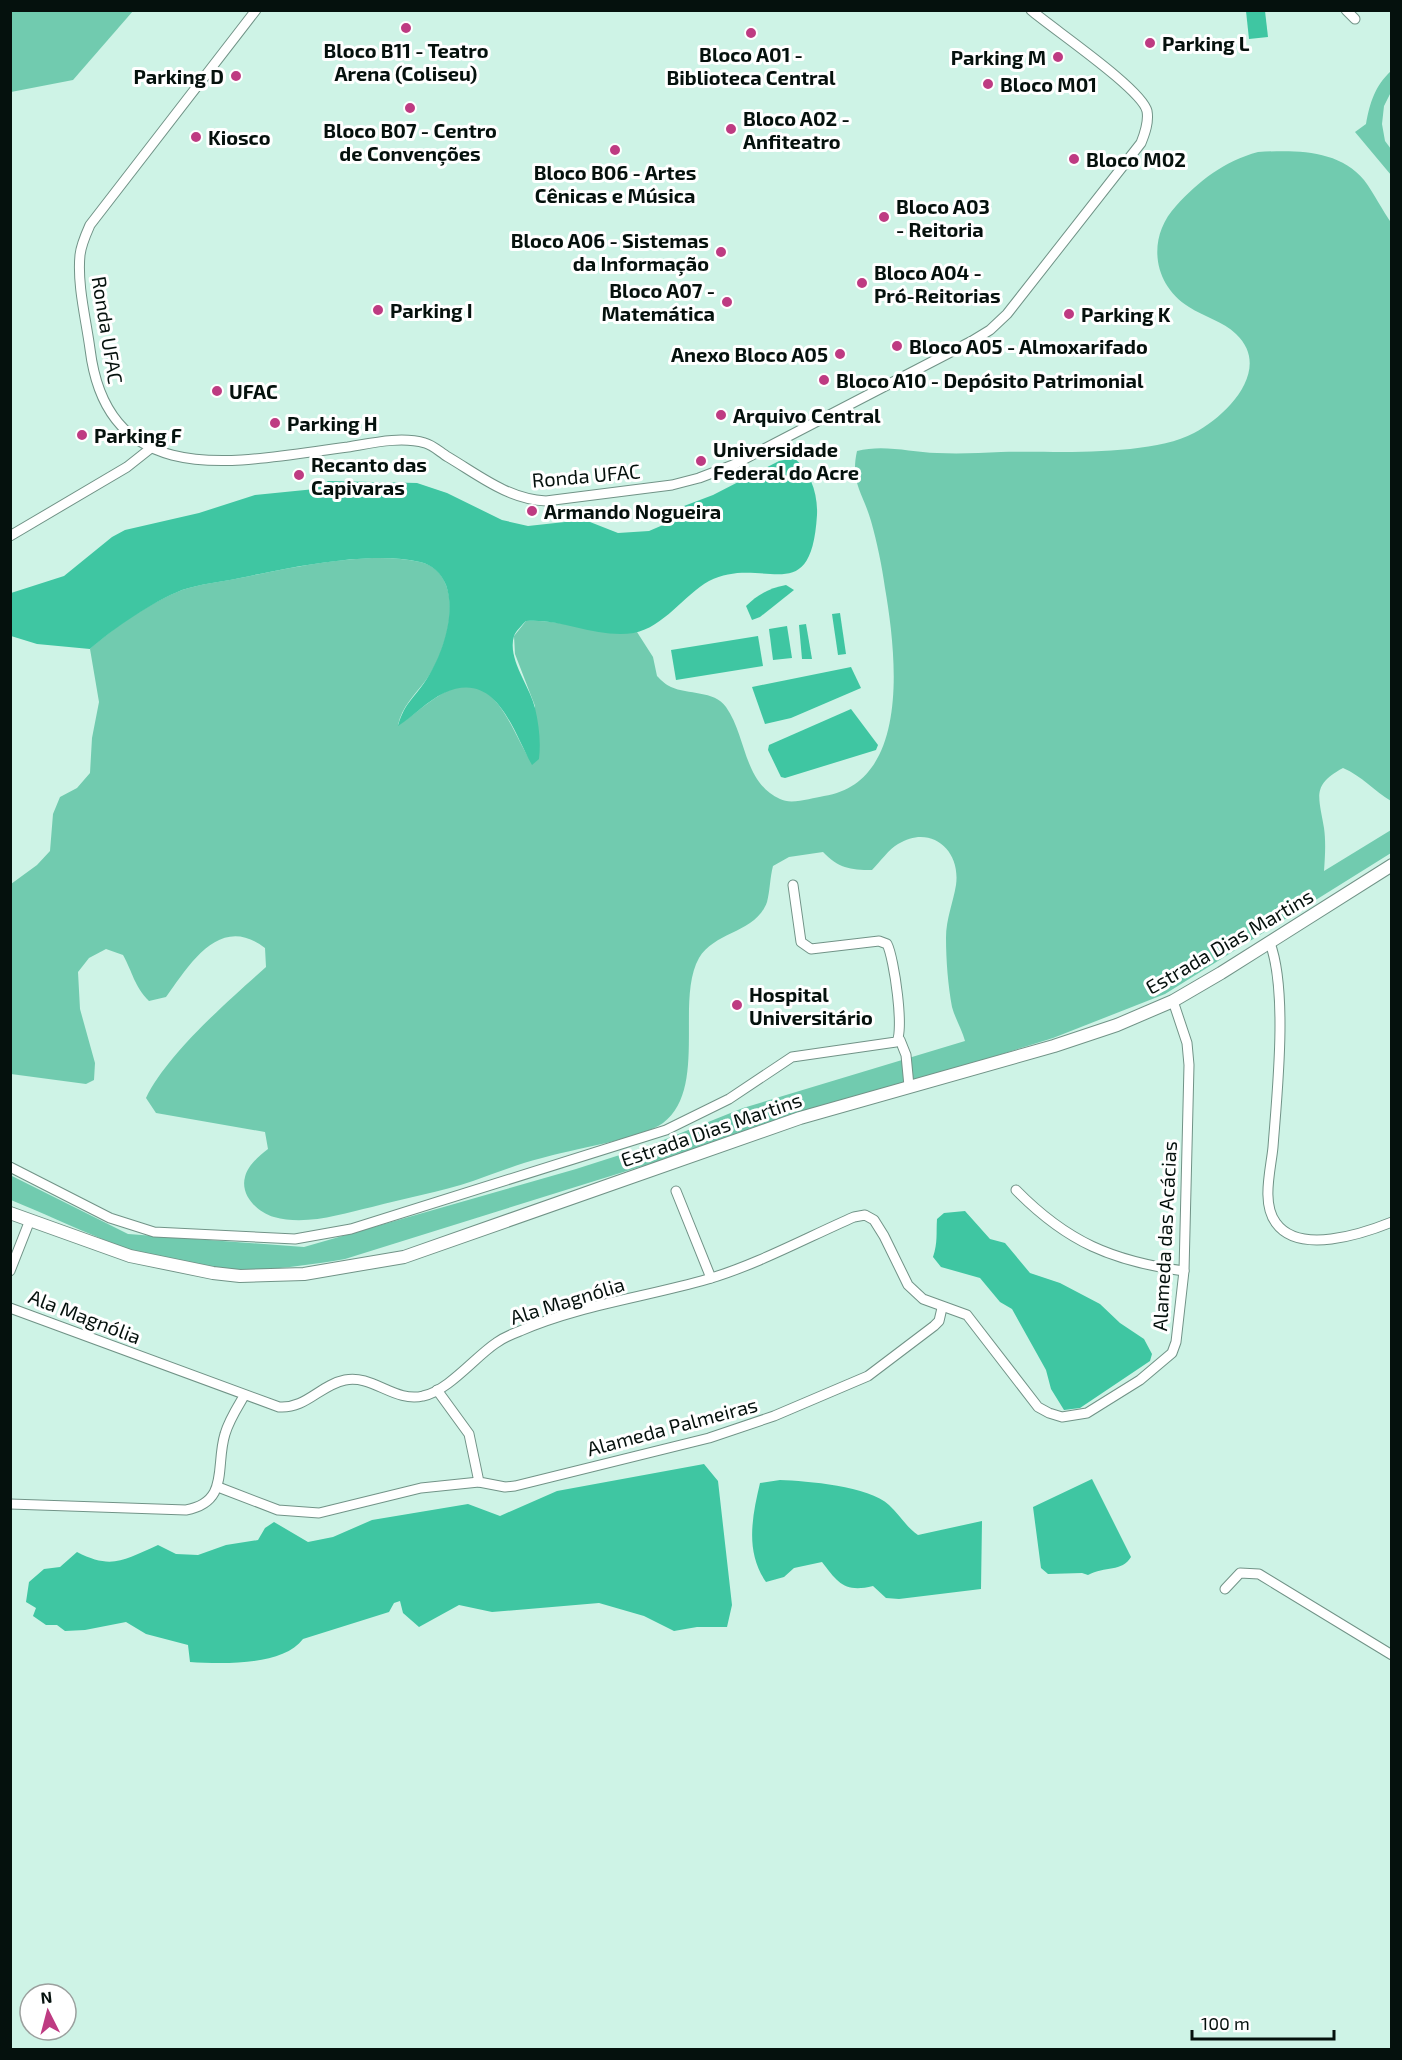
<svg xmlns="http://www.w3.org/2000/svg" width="1402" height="2060" font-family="'Exo 2',sans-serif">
<rect width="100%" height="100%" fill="#cef3e6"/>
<g fill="#71cbaf">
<path d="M11 10H133V11L73 80 11 92Z"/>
<path d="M1391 71V92L1384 106 1382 124 1385 141 1391 149V175L1355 132 1366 124C1370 102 1375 86 1391 71Z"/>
<path d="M1258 152C1294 150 1339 149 1364 180 1374 193 1382 210 1392 224L1391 801C1374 791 1362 776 1343 768 1311 785 1319 797 1324 828 1326 842 1325 857 1324 871L1391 830V853L1165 994 1053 1038 345 1259C298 1267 252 1273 204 1268 140 1261 70 1224 11 1200L10 1175 128 1234 304 1247 576 1169 651 1145 743 1108 965 1041C962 1030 955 1018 952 1007 948 986 946 960 946 938 946 919 953 903 956 885 961 849 930 824 898 844 889 849 880 862 872 870 850 870 838 868 823 852L789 857 773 866C770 877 770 891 767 902 756 933 715 931 699 958 675 1000 708 1089 663 1123 643 1138 569 1150 542 1158 518 1164 496 1173 473 1181 440 1192 405 1198 372 1207 341 1214 306 1226 274 1217 257 1212 240 1195 245 1177 248 1165 259 1156 268 1149L265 1132 156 1113 146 1098C167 1054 229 1000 266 967L265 948C220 913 190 964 166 997L149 1001C134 986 133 973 123 955L106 949 89 958 78 972 80 1009 95 1063 94 1080 86 1084 11 1074V884L37 865 50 851 53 814 60 797 77 788 90 773 92 738 99 702 90 649C114 627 151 602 182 590 200 584 220 582 240 578 291 568 368 550 420 562 433 565 441 572 446 585 457 612 443 657 426 680 414 696 402 706 398 725 413 716 425 704 440 695 495 661 510 732 533 764L535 706 515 654 514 636 526 621C564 619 599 636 637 632L653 657 657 676C661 680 666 685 671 687 688 695 714 690 726 707 747 737 743 782 780 799 791 805 812 798 824 796 912 782 896 653 885 588 882 566 877 542 871 521 863 493 850 482 857 451 883 444 910 452 937 453 959 454 980 453 1001 452 1053 451 1149 457 1194 433 1227 416 1273 369 1236 334 1223 321 1204 317 1189 307 1152 284 1147 237 1176 206 1199 181 1224 161 1258 152Z"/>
</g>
<g fill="#3fc6a2">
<path d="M1246 11H1265L1268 37 1249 39Z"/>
<path d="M794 458C810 471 818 493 817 515 811 613 763 553 709 581 684 595 664 627 634 633 598 639 562 618 526 621 522 625 516 631 514 636 507 659 530 686 535 708 539 725 541 742 539 759L532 765C512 729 496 669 444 693 427 701 414 716 398 726 405 701 416 697 428 677 443 653 456 613 446 585 441 573 433 565 420 562 372 550 288 568 240 578 221 582 200 584 182 590 152 602 114 628 90 649L37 644 11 636V593L64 576 112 537 125 530 199 513 255 495 315 489 328 481 417 483 447 493 502 520 528 526 574 521 590 522 618 533 649 531 663 525 684 506 713 495 779 461Z"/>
<path d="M786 585 794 590 760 617 752 620 746 606C758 594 770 588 786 585Z"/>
<path d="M840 613 846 654 838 655 832 614Z"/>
<path d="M806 624 812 659H802L799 625Z"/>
<path d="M787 626 792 658 773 660 769 629Z"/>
<path d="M758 636 763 666 676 680 671 650Z"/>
<path d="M851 667 861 688 791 718 765 724 752 687Z"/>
<path d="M851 709 878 745 876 750 785 778 781 777 768 750 769 745Z"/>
<path d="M965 1211 990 1239 1005 1243 1030 1273 1060 1283 1100 1304 1120 1323 1144 1339 1152 1354 1150 1361 1080 1408 1064 1410 1051 1389 1046 1370 1012 1309 1000 1302 980 1278 941 1267 933 1257C938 1242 936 1234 937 1219L944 1213Z"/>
<path d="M704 1464 718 1481 732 1605 727 1627H697L674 1631 644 1616 599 1603 492 1612 459 1605 419 1627 403 1613 400 1601 394 1603 389 1612 303 1639C283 1666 223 1664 190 1662L188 1645 146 1634 126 1622 85 1630 65 1631 57 1625H46L33 1616 36 1608 26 1602 29 1582 44 1569 60 1567 77 1552C112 1570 124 1560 158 1545L176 1554 198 1555 226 1545 258 1540 265 1528 274 1522 308 1542 333 1537 372 1520 468 1504 500 1516 557 1491Z"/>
<path d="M1092 1479 1131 1557C1122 1572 1105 1566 1088 1575L1082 1573 1048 1574 1041 1568 1033 1507Z"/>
<path d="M780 1480C807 1481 869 1486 889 1505 900 1515 906 1527 918 1535L982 1521 981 1589 899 1599 886 1598 873 1586C845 1593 838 1583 822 1562L794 1568 784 1577 766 1582C745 1552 752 1517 760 1483Z"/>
</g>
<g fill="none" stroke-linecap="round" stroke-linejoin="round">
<defs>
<g id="minor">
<path d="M256 10 90 225C86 234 81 245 80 255 77 285 86 319 90 349 108 496 244 460 348 447 372 443 401 436 425 443 433 445 441 453 448 457 480 476 508 499 546 501L672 485 699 478 733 465 972 341 990 330 1007 314 1141 143C1145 133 1149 122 1147 111 1142 89 1053 29 1031 10"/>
<path d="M1346 10 1355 19"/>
<path d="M10 536 127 467 151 448"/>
<path d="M1270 943C1288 992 1277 1093 1273 1147 1271 1169 1261 1203 1276 1223 1299 1255 1362 1234 1392 1222"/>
<path d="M900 1040 906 1055 909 1086"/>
<path d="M10 1167 110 1218 154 1232 295 1239 351 1229 666 1130 729 1099 792 1057 896 1042C905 1034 894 957 887 944L879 941 811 949 801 942 793 885"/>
<path d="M1016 1190C1067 1242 1112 1261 1184 1271"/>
<path d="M676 1191 711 1278"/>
<path d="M10 1271 30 1220"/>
<path d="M10 1308 279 1407C306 1409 320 1385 345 1380 372 1374 395 1403 423 1396 448 1391 475 1357 496 1343 503 1338 512 1334 520 1331 580 1305 646 1297 708 1279 756 1265 808 1237 854 1217L865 1215 874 1220 884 1236 908 1285 923 1299 967 1315 1038 1407 1049 1413 1062 1417 1087 1413 1140 1380 1172 1353 1176 1342 1184 1271 1189 1065 1187 1043 1173 1001"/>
<path d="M437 1390 469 1434 479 1482 505 1487 515 1486 709 1438 774 1416 868 1376 934 1326 939 1321 942 1308"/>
<path d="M218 1487 278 1510 319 1513 421 1488 479 1482"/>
<path d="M10 1504 186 1510C230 1502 215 1466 225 1434 229 1420 237 1408 244 1396"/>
<path d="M1225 1589 1240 1573 1259 1574 1392 1655"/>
</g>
<path id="tertiary" d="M10 1213 130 1256 213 1273 240 1276 304 1274 404 1257 800 1118 1054 1046 1117 1025 1173 1001 1221 973 1392 865"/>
</defs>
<use href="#minor" stroke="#719387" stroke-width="11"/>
<use href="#tertiary" stroke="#719387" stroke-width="14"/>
<use href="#minor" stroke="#fff" stroke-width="9"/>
<use href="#tertiary" stroke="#fff" stroke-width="12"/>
</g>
<g fill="#be3b82" stroke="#fff" stroke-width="2">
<circle cx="406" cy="28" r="6"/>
<circle cx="751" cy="33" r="6"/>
<circle cx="1150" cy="43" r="6"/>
<circle cx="1058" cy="57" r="6"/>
<circle cx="236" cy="76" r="6"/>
<circle cx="988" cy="84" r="6"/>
<circle cx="410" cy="108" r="6"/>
<circle cx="731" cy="129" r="6"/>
<circle cx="196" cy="137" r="6"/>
<circle cx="615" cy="150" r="6"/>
<circle cx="1074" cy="159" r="6"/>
<circle cx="884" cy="217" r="6"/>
<circle cx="721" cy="252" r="6"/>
<circle cx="862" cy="283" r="6"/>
<circle cx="727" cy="302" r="6"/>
<circle cx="378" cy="310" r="6"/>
<circle cx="1069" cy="314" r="6"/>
<circle cx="897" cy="346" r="6"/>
<circle cx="840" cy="354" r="6"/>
<circle cx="824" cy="380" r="6"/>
<circle cx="217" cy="391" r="6"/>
<circle cx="721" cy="415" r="6"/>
<circle cx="275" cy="423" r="6"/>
<circle cx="82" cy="435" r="6"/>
<circle cx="701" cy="461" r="6"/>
<circle cx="299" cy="475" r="6"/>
<circle cx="532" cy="511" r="6"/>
<circle cx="737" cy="1005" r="6"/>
</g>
<g text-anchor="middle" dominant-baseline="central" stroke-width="6" stroke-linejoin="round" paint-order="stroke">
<g font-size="20" font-weight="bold" fill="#05110d" stroke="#fff" text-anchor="start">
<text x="1162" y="43">Parking L</text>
<text x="406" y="50" text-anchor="middle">Bloco B11 - Teatro<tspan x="406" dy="23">Arena (Coliseu)</tspan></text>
<text x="751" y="54" text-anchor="middle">Bloco A01 -<tspan x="751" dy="23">Biblioteca Central</tspan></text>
<text x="1046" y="57" text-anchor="end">Parking M</text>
<text x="224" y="76" text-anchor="end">Parking D</text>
<text x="1000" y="84">Bloco M01</text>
<text x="743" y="118">Bloco A02 -<tspan x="743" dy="23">Anfiteatro</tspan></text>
<text x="410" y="130" text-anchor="middle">Bloco B07 - Centro<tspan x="410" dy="23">de Convenções</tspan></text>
<text x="208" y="137">Kiosco</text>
<text x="1086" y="159">Bloco M02</text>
<text x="615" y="172" text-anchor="middle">Bloco B06 - Artes<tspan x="615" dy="23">Cênicas e Música</tspan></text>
<text x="896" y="206">Bloco A03<tspan x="896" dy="23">- Reitoria</tspan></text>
<text x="709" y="240" text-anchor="end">Bloco A06 - Sistemas<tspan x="709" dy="23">da Informação</tspan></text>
<text x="874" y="272">Bloco A04 -<tspan x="874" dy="23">Pró-Reitorias</tspan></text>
<text x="715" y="290" text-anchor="end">Bloco A07 -<tspan x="715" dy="23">Matemática</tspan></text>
<text x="390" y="310">Parking I</text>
<text x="1081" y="314">Parking K</text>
<text x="909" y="346">Bloco A05 - Almoxarifado</text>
<text x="828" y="354" text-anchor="end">Anexo Bloco A05</text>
<text x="836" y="380">Bloco A10 - Depósito Patrimonial</text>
<text x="229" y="391">UFAC</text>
<text x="733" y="415">Arquivo Central</text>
<text x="287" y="423">Parking H</text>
<text x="94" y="435">Parking F</text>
<text x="713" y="449">Universidade<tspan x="713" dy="23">Federal do Acre</tspan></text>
<text x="311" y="464">Recanto das<tspan x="311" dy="23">Capivaras</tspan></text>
<text x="544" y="511">Armando Nogueira</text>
<text x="749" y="994">Hospital<tspan x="749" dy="23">Universitário</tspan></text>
</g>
<g font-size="20" fill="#05110d" stroke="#fff">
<text transform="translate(108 330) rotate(81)">Ronda UFAC</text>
<text transform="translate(586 475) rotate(-5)">Ronda UFAC</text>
<text transform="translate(1229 941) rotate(-30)">Estrada Dias Martins</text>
<text transform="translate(711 1129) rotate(-19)">Estrada Dias Martins</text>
<text transform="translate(1164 1236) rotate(-87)">Alameda das Acácias</text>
<text transform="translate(567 1300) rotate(-17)">Ala Magnólia</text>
<text transform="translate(85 1316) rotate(21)">Ala Magnólia</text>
<text transform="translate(672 1426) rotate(-15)">Alameda Palmeiras</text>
</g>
</g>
<rect width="1402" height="2060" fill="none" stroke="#05110d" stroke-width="24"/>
<g transform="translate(48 2012) rotate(354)"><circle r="28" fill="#ffffff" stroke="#9ba09e" stroke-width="1.5"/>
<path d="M0-4.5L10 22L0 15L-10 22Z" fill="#be3b82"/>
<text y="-9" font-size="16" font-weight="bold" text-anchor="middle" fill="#05110d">N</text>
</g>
<path d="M1192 2030v9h142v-9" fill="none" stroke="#05110d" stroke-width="3"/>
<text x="1201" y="2030" font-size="18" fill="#05110d" stroke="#ffffff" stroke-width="4.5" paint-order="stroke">100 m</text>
</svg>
